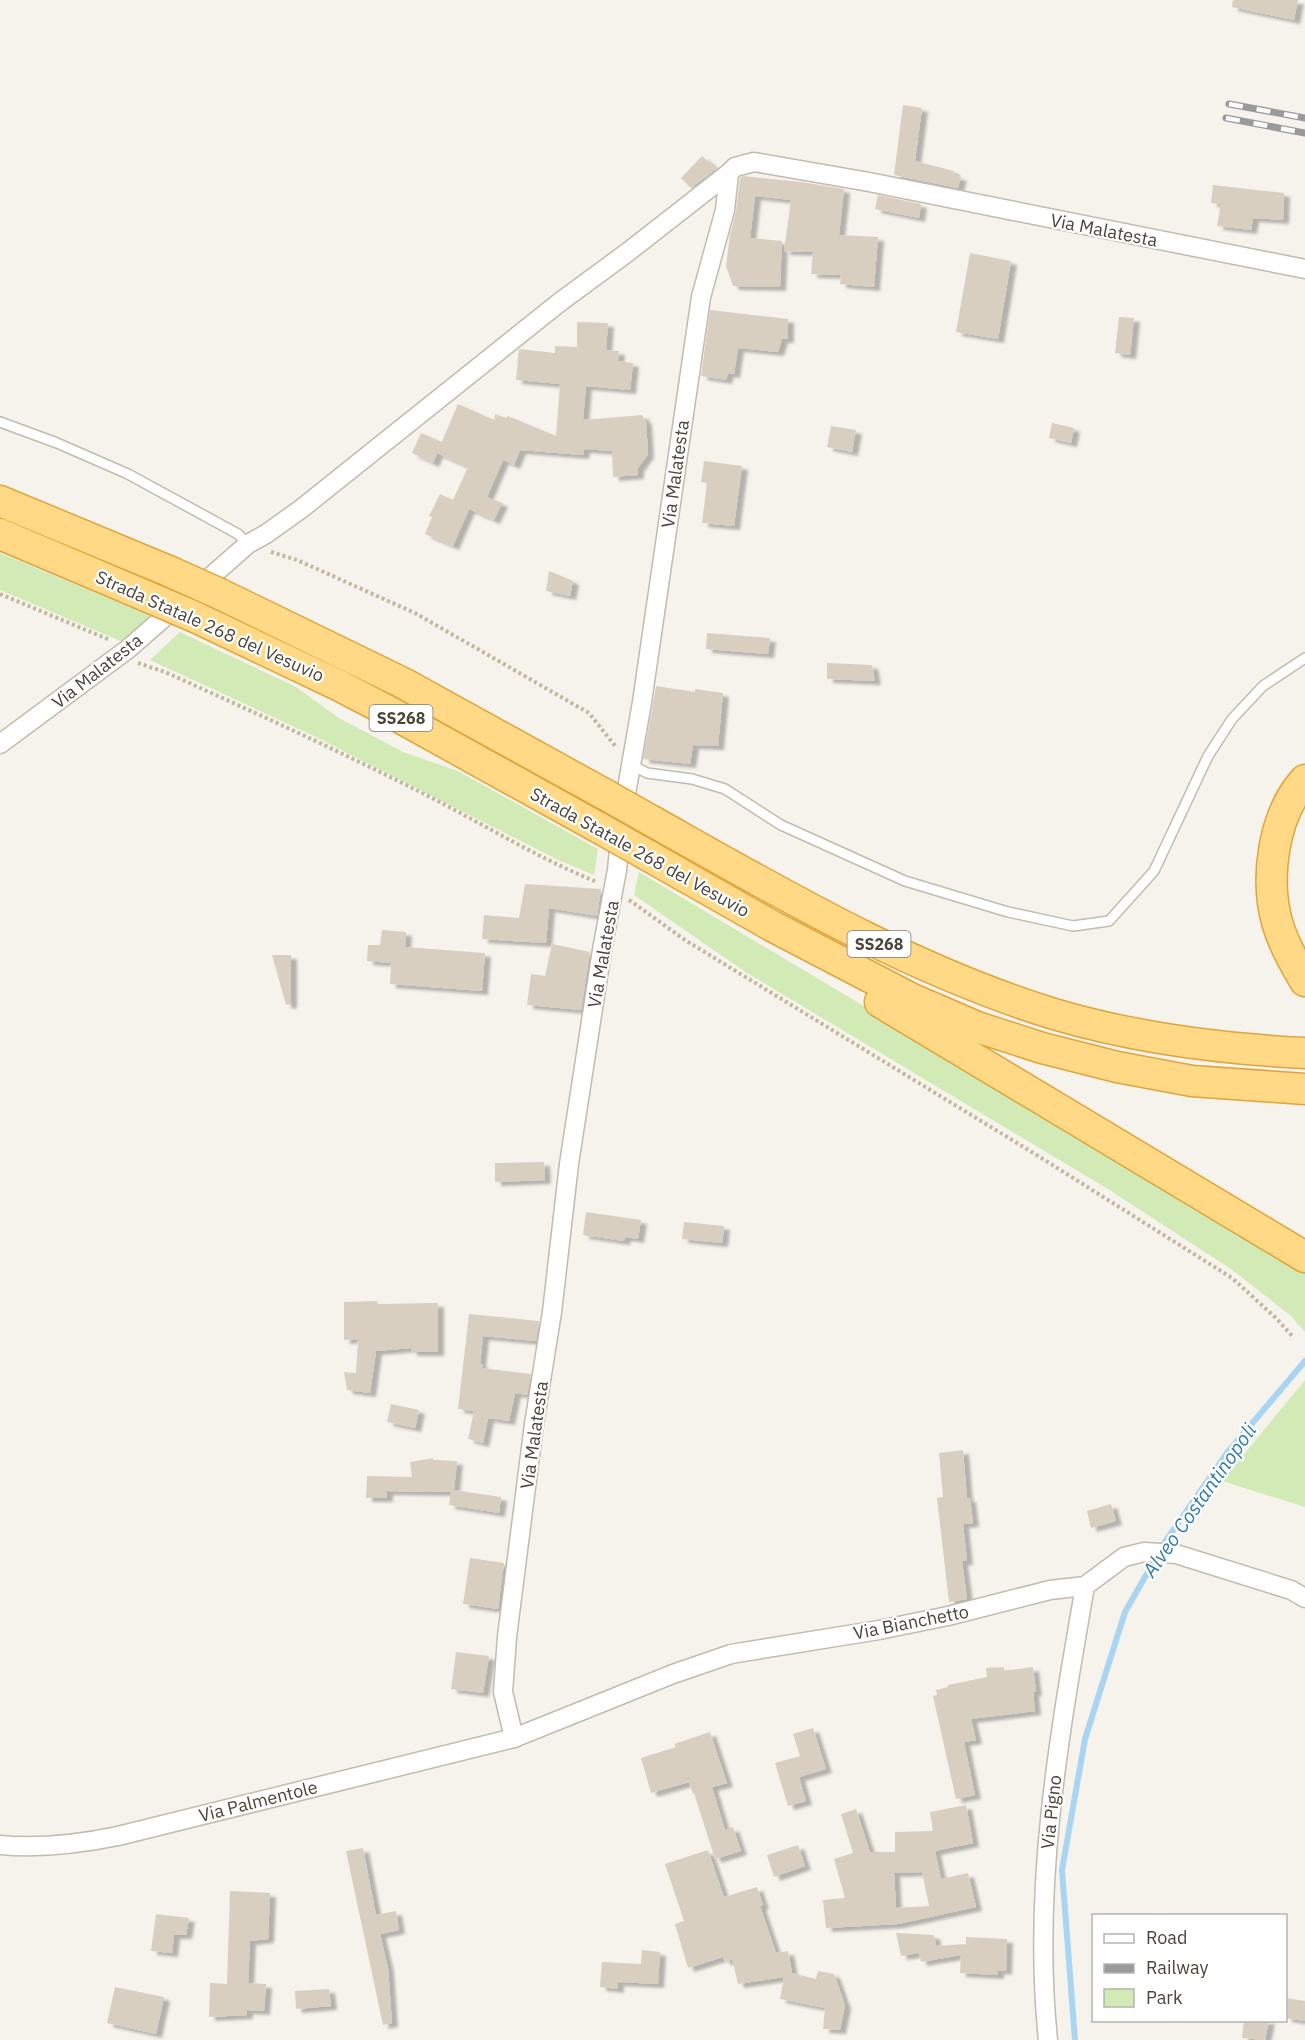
<svg xmlns="http://www.w3.org/2000/svg" width="1305" height="2040" font-family="'IBM Plex Sans',sans-serif">
<defs>
<filter id="shadow"><feDropShadow dx="6" dy="4" stdDeviation="1.5" flood-color="#0004"/></filter>
</defs>
<rect width="100%" height="100%" fill="#f6f3ec"/>
<g fill="#d2eab5">
<path d="M0 553 137 610 153 618 123 642 0 590Z"/>
<path d="M180 632 296 687 339 718 403 752 458 771 598 849 594 875 556 859 314 736 150 660Z"/>
<path d="M639 872 1305 1269V1332L1291 1316 1231 1269 1108 1189 747 973 634 895Z"/>
<path d="M1305 1380V1507L1222 1481Z"/>
</g>
<g fill="none" stroke-linecap="round" stroke-linejoin="round">
<path stroke="#a9d4f2" stroke-width="6" d="M1075 2040 1062 1870 1085 1739 1125 1612 1165 1542 1227 1453 1305 1361"/>
</g>
<g fill="#d8cfc1" fill-rule="evenodd" filter="url(#shadow)">
<path d="M1233 0H1298L1294 20 1232 7Z"/>
<path d="M903 105 922 108 915 161 954 171 953 175 961 177 958 188 894 175Z"/>
<path d="M702 156 716 169 691 188 681 178Z"/>
<path d="M743 176 801 182 844 189 839 235 878 237 874 287 840 284 841 275 811 274 813 252 784 251 791 200 755 196 750 238 782 241 780 287 733 286 726 266 730 235 736 211 740 178Z"/>
<path d="M1213 185 1284 193 1283 220 1253 218 1251 230 1217 226 1221 204 1211 203Z"/>
<path d="M878 195 921 204 919 218 875 209Z"/>
<path d="M970 253 1011 261 998 339 956 332Z"/>
<path d="M710 310 788 319V339H782L778 352 738 348 734 374 728 373 726 380 701 376Z"/>
<path d="M1119 317 1134 318 1130 355 1115 353Z"/>
<path d="M577 322 608 323 606 350 619 351 618 361 633 363 630 390 586 386 583 420 642 415 646 422 648 454 638 468V475L613 477 612 451 584 449 583 455 520 450 514 465 503 460 487 497 502 503 494 520 469 509 453 546 425 534 432 517 429 516 440 494 453 500 468 467 437 453 458 404 494 420 495 414 506 418 508 416 556 436 560 384 516 380 519 349 555 353V346L577 347Z"/>
<path d="M1052 423 1074 428 1071 443 1049 438Z"/>
<path d="M831 426 856 430 852 452 827 447Z"/>
<path d="M421 433 442 442 433 463 412 453Z"/>
<path d="M704 461 742 466 734 526 702 523 707 483 701 482Z"/>
<path d="M549 571 573 581 570 596 546 591Z"/>
<path d="M707 633 770 638 768 654 706 649Z"/>
<path d="M827 663 872 665 875 681 827 679Z"/>
<path d="M656 686 695 692V689L723 693 718 746 693 745 690 764 643 759Z"/>
<path d="M525 884 601 889 597 916 549 908 546 943 482 939 484 915 519 918Z"/>
<path d="M382 930 406 932 405 947 485 953 482 991 390 984 391 963 367 961 368 945H380Z"/>
<path d="M552 944 590 952 581 1010 527 1005 531 974 545 976Z"/>
<path d="M272 955H291V1004L286 1005Z"/>
<path d="M544 1162 545 1180 495 1182V1163Z"/>
<path d="M586 1212 641 1220 638 1239 625 1237 624 1241 583 1235Z"/>
<path d="M684 1222 724 1226 722 1243 682 1239Z"/>
<path d="M377 1301V1304L438 1303V1352H411V1348L376 1351 370 1393 347 1390 344 1372 356 1373 358 1339 344 1340V1302Z"/>
<path d="M469 1314 539 1321 536 1341 483 1336 480 1364H483L482 1368 531 1374 527 1395 515 1393 509 1421 488 1418 483 1443 468 1439 474 1411 458 1409Z"/>
<path d="M391 1404 419 1410 415 1428 387 1422Z"/>
<path d="M963 1450 967 1498H970L973 1523 963 1524 967 1561H962L967 1599 949 1602 937 1498 943 1497 939 1453Z"/>
<path d="M433 1458V1460L457 1461 454 1490 501 1497 499 1513 449 1505 451 1492 387 1491V1498H366L367 1476 412 1477 410 1462Z"/>
<path d="M1111 1504 1116 1521 1091 1528 1087 1511Z"/>
<path d="M470 1558 504 1563 498 1609 463 1604Z"/>
<path d="M456 1652 489 1656 483 1693 451 1689Z"/>
<path d="M1004 1667V1671L1033 1667 1036 1692H1033L1035 1711 971 1719 976 1740 964 1742 975 1795 956 1799 933 1696 937 1695 936 1690 948 1687V1685L987 1677 986 1668Z"/>
<path d="M813 1728 826 1769 799 1777 806 1801 788 1806 775 1763 800 1756 793 1734Z"/>
<path d="M710 1732 727 1783 712 1787 725 1830 733 1827 741 1851 715 1859 694 1793 693 1794 689 1782 651 1793 641 1758 676 1747 674 1744Z"/>
<path d="M966 1805 973 1843 935 1851 941 1879 968 1873 976 1907 898 1924 826 1928 823 1900 845 1898 834 1859 853 1853 841 1814 856 1809 870 1852H895V1832L933 1831 930 1812ZM922 1872 929 1906 896 1908 894 1873Z"/>
<path d="M798 1845 805 1866 774 1877 767 1855Z"/>
<path d="M363 1848 376 1915 396 1911 399 1930 380 1934 388 1968 392 2023 383 2025 346 1851Z"/>
<path d="M708 1850 724 1897 757 1887 763 1905 760 1906 776 1953 788 1951 792 1973 816 1979 818 1971 834 1974 845 2005 840 2030 823 2029 825 2008 780 1999 784 1977 738 1984 732 1959 725 1962 723 1957 688 1968 675 1924 684 1921 665 1864Z"/>
<path d="M230 1891 270 1893 268 1939 250 1941 248 1983 266 1984 264 2011 247 2010V2015L209 2017 210 1983 227 1984Z"/>
<path d="M156 1914 189 1918 186 1935H174L172 1953 151 1951Z"/>
<path d="M896 1933 934 1935 936 1946 966 1944V1937L1007 1939 1006 1971 998 1970V1975L960 1973 961 1955 921 1962 919 1953 901 1956Z"/>
<path d="M642 1950 660 1952 658 1984 618 1982V1989L600 1987 602 1962 641 1964Z"/>
<path d="M115 1987 164 1997 156 2034 107 2023Z"/>
<path d="M329 1989 331 2006 296 2009 295 1991Z"/>
<path d="M1286 1998 1305 2001V2021L1286 2018Z"/>
<path d="M1244 2020H1269L1265 2040 1242 2038Z"/>
</g>
<g fill="none" stroke-linecap="round" stroke-linejoin="round">
<defs>
<g id="service">
<path d="M0 422 57 443 128 474 238 534 248 544"/>
<path d="M630 764 647 773 692 779 725 789 781 825 905 881 1008 912 1073 926 1109 921 1154 871 1208 756 1232 719 1263 686 1305 658"/>
</g>
<g id="minor">
<path d="M0 744 128 649 248 544 266 534 301 509 560 302 628 252 729 173"/>
<path d="M514 1738 503 1692 507 1637 534 1424 552 1312 569 1164 602 950 617 870 622 817 642 702 701 297 725 210 729 173 735 167 754 162 869 182 1305 269"/>
<path d="M0 1845C40 1849 79 1844 118 1836L514 1738 673 1674 731 1654 879 1630 948 1616 1050 1590 1085 1586 1124 1557 1144 1552 1176 1554 1291 1590 1305 1598"/>
<path d="M1048 2040C1032 1887 1059 1736 1085 1586"/>
</g>
<g id="trunk">
<path d="M0 501 171 572"/>
<path d="M0 534 146 596"/>
<path d="M220 594 403 683 606 795"/>
<path d="M195 617 338 685 390 712 601 829"/>
<path d="M1305 780C1273 815 1265 878 1277 922 1283 943 1294 962 1305 981"/>
<path d="M652 821C782 894 911 970 1054 1014 1135 1038 1220 1049 1305 1053"/>
<path d="M647 855 772 926 912 999 977 1027 1042 1048 1117 1067 1192 1081 1305 1089"/>
<path d="M880 1002 1305 1257"/>
</g>
</defs>
<use href="#service" stroke="#c2bbae" stroke-width="12"/>
<use href="#minor" stroke="#c2bbae" stroke-width="21"/>
<use href="#trunk" stroke="#e0a43c" stroke-width="33"/>
<g stroke="#c4b79f" stroke-width="4" stroke-dasharray="3 3" stroke-linecap="butt">
<path d="M271 552 297 560 415 613 589 713 616 747"/>
<path d="M0 594 110 640"/>
<path d="M138 663 165 672C256 713 346 754 434 799 488 827 540 859 597 882"/>
<path d="M629 900 685 940 1035 1154 1232 1278 1276 1318 1293 1337"/>
</g>
<use href="#service" stroke="#fff" stroke-width="9"/>
<use href="#minor" stroke="#fff" stroke-width="18"/>
<use href="#trunk" stroke="#ffd985" stroke-width="30"/>
<defs>
<g id="rail">
<path d="M1229 104 1305 118"/>
<path d="M1226 118 1305 133"/>
</g>
</defs>
<use href="#rail" stroke="#9a9a9a" stroke-width="7"/>
<use href="#rail" stroke="#fff" stroke-width="4.5" stroke-dasharray="14" stroke-linecap="butt"/>
<defs>
<g id="trunk-bridge">
<path d="M171 572 220 594"/>
<path d="M146 596 195 617"/>
<path d="M606 795 652 821"/>
<path d="M601 829 647 855"/>
</g>
</defs>
<use href="#trunk-bridge" stroke="#e0a43c" stroke-width="33" stroke-linecap="butt"/>
<use href="#trunk-bridge" stroke="#ffd985" stroke-width="30"/>
</g>
<g text-anchor="middle" dominant-baseline="central" stroke-width="4.5" stroke-linejoin="round" paint-order="stroke">
<g fill="#fff" stroke="#817c74" stroke-width="1.5">
<rect x="369.5" y="705" width="63" height="26" rx="4.5"/>
<rect x="847.5" y="931" width="63" height="26" rx="4.5"/>
</g>
<g font-size="16" font-weight="bold" fill="#4b4439">
<text x="401" y="718">SS268</text>
<text x="879" y="944">SS268</text>
</g>
<g font-size="18" fill="#4b4439" stroke="#fff">
<text transform="translate(1104 230) rotate(11)">Via Malatesta</text>
<text transform="translate(675 474) rotate(-82)">Via Malatesta</text>
<text transform="translate(210 626) rotate(24)">Strada Statale 268 del Vesuvio</text>
<text transform="translate(97 671) rotate(-38)">Via Malatesta</text>
<text transform="translate(640 852) rotate(29)">Strada Statale 268 del Vesuvio</text>
<text transform="translate(603 954) rotate(-80)">Via Malatesta</text>
<text transform="translate(534 1435) rotate(-82)">Via Malatesta</text>
<text transform="translate(911 1622) rotate(-11)">Via Bianchetto</text>
<text transform="translate(258 1801) rotate(-14)">Via Palmentole</text>
<text transform="translate(1051 1812) rotate(-84)">Via Pigno</text>
</g>
<g font-size="20" font-style="italic" fill="#2e7ab2" stroke="#fff">
<text transform="translate(1199 1500) rotate(-55)">Alveo Costantinopoli</text>
</g>
</g>
<rect x="1092" y="1914" width="195" height="108" fill="#ffffff" stroke="#b7b4b0" stroke-width="1.5"/>
<rect x="1104" y="1934" width="30" height="9" fill="#ffffff" stroke="#b7b4b0" stroke-width="1.5"/>
<text x="1146" y="1944" font-size="18" fill="#4b4439">Road</text>
<rect x="1104" y="1964" width="30" height="9" fill="#9a9a9a" stroke="#b7b4b0" stroke-width="1.5"/>
<text x="1146" y="1974" font-size="18" fill="#4b4439">Railway</text>
<rect x="1104" y="1989" width="30" height="18" fill="#d2eab5" stroke="#b7b4b0" stroke-width="1.5"/>
<text x="1146" y="2004" font-size="18" fill="#4b4439">Park</text>
</svg>
